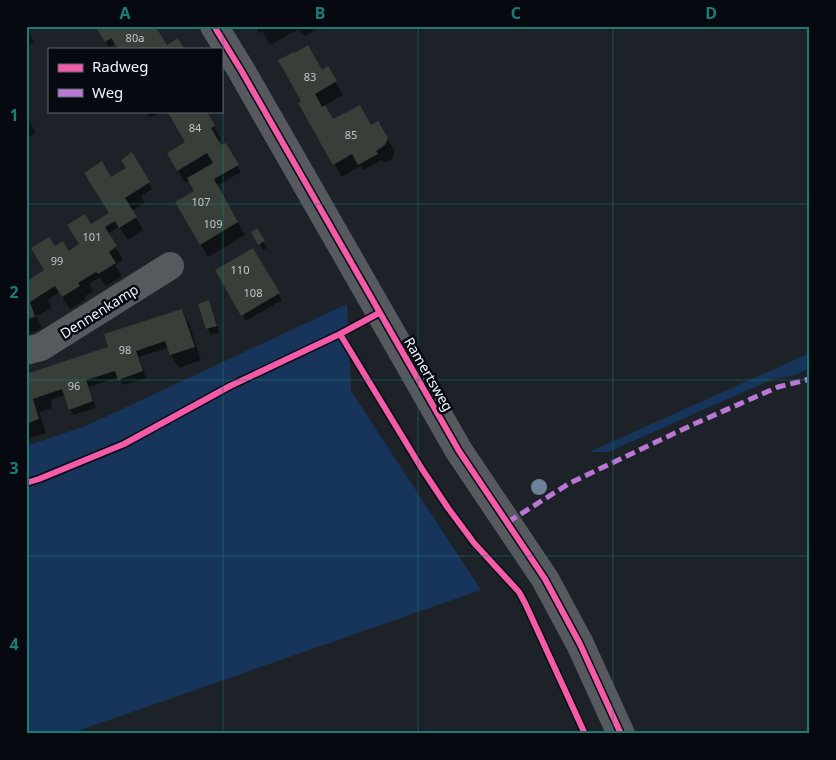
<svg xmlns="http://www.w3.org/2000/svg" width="836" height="760" font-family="'Noto Sans',sans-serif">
<rect width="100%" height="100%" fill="#1d2229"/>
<g fill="#17355a">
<path d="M347 304 351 391 481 590 69 734H26V446L86 426Z"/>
<path d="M810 353V368L792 376 773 379 608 452H589Z"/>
</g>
<g fill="#0007">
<path d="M96 26 124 30 167 47 116 43 109 47Z"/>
<path d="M255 26H322L305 36 303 33 302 34 299 29 270 45 262 31 259 33Z"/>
<path d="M26 29 34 42 26 47Z"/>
<path d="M328 68 343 95 324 106 333 121 371 127 378 123 395 152 392 159 384 163 382 160 363 170 361 166 342 177 299 103 321 72Z"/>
<path d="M146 111H162L150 118Z"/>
<path d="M206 112 221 139 218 142 220 146 225 144 241 172 217 186 245 235 208 257 177 203 196 191 190 181 185 183 168 153 187 143 202 114Z"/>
<path d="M26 115 36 133 26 138Z"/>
<path d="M132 154 152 189 141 196 145 203 132 211 143 230 128 240 119 227 108 234 123 260 115 265 122 276 106 286 100 277 89 284 93 291 84 297 86 299 70 309 59 292 48 300 52 307 41 314 26 318V283L46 270 54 248 69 253 80 245 91 226 111 213V179L127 168Z"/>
<path d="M257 230 267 248 263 250 253 233Z"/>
<path d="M253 249 282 300 246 321 216 270Z"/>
<path d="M208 302 212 308 219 332 211 335 207 328Z"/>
<path d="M182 310 189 323 201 360 179 368 171 355 169 347 139 357 146 378 123 385 119 377 89 387 96 408 73 415 70 409 65 395 51 400 52 408 39 412 46 433 26 439V375L109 348Z"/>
<path d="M37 317 42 329 26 334V320Z"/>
</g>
<g fill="#383e38">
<path d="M95 26H123L124 28 127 26H155L167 45 178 38 184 49H118L111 38 105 42Z"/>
<path d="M308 45 322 70 328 66 337 81 315 94 322 107 325 105 333 119 360 105 371 125 378 121 388 138 385 145 376 151 378 154 358 165 352 154 333 165 298 103 301 101 278 60 294 52 295 53Z"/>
<path d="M167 111H202L203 112 207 111 215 126 211 128 221 145 226 143 239 165 214 179 238 222 200 245 175 202 194 191 187 178 213 163 207 153 177 171 167 153 185 142Z"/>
<path d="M132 152 150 182 125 198 137 217 119 228 115 221 105 227 117 246 109 252 116 263 98 274 96 272 78 283 80 286 62 297 55 286 30 302 35 316 26 319V282L44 270 31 248 49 237 55 246 63 241 69 251 79 244 67 225 85 214 91 224 109 213 84 173 102 161 111 177 126 168 121 160Z"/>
<path d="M257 228 265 241 258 245 251 232Z"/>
<path d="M253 248 280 293 241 316 215 270Z"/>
<path d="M209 300 217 326 206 329 198 304Z"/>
<path d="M182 309 195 347 170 355 165 341 136 351 143 371 118 380 115 371 86 380 93 401 69 410 62 389 33 399 39 419 26 424V374L108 347 104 334Z"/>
</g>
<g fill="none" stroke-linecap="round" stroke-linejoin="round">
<g stroke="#56595d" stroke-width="28">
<path d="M214 26 241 70 459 451 545 579 580 644 621 734"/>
<path d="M26 351 41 347 170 266"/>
</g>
<path stroke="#ba77d6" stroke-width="5" stroke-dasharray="10 5" stroke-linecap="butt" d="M508 522 570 483 694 424 778 387 810 379"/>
<defs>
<g id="cycleway">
<path d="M214 26 241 70 459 451 545 579 580 644 621 734"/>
<path d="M340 334 422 469 448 508 474 543 519 592 525 603 585 734"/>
<path d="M26 483 39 479 124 444 230 386 340 334 379 313"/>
</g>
</defs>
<use href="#cycleway" stroke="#060a10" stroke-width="9"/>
<use href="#cycleway" stroke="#f35aa7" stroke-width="6"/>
</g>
<circle fill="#6d819b" cx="539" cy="487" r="8"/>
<path fill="none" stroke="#1a7c75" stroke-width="1" stroke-opacity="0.55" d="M223 26V734M418 26V734M613 26V734M26 204H810M26 380H810M26 556H810"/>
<g text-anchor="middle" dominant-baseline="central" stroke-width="5" stroke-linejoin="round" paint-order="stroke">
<g font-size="11" fill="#c0c7cc">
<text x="135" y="37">80a</text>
<text x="310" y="76">83</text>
<text x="195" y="127">84</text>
<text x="351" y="134">85</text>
<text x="201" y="201">107</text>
<text x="213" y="223">109</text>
<text x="92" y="236">101</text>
<text x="57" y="260">99</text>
<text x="240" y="269">110</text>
<text x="253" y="292">108</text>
<text x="125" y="349">98</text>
<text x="74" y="385">96</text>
</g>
<g font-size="14" fill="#eef5fe" stroke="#060a10">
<text transform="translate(99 311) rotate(-32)">Dennenkamp</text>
<text transform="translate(429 374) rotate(60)">Ramertsweg</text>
</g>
</g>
<rect width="836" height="760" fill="none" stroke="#060a10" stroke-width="55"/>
<rect x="48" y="48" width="175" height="65" fill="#060a10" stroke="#63686f"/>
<rect x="58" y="64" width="25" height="8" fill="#f35aa7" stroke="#63686f"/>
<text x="92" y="72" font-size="15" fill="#eef5fe">Radweg</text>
<rect x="58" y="89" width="25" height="8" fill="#ba77d6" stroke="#63686f"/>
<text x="92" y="98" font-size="15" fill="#eef5fe">Weg</text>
<rect x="28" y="28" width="780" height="704" fill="none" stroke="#1a7c75" stroke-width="2"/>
<g font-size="16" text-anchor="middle" font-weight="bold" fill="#1a7c75">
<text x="125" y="19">A</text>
<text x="320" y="19">B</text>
<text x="516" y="19">C</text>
<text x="711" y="19">D</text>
<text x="14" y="121">1</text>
<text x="14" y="298">2</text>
<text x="14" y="474">3</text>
<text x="14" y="650">4</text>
</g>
</svg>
